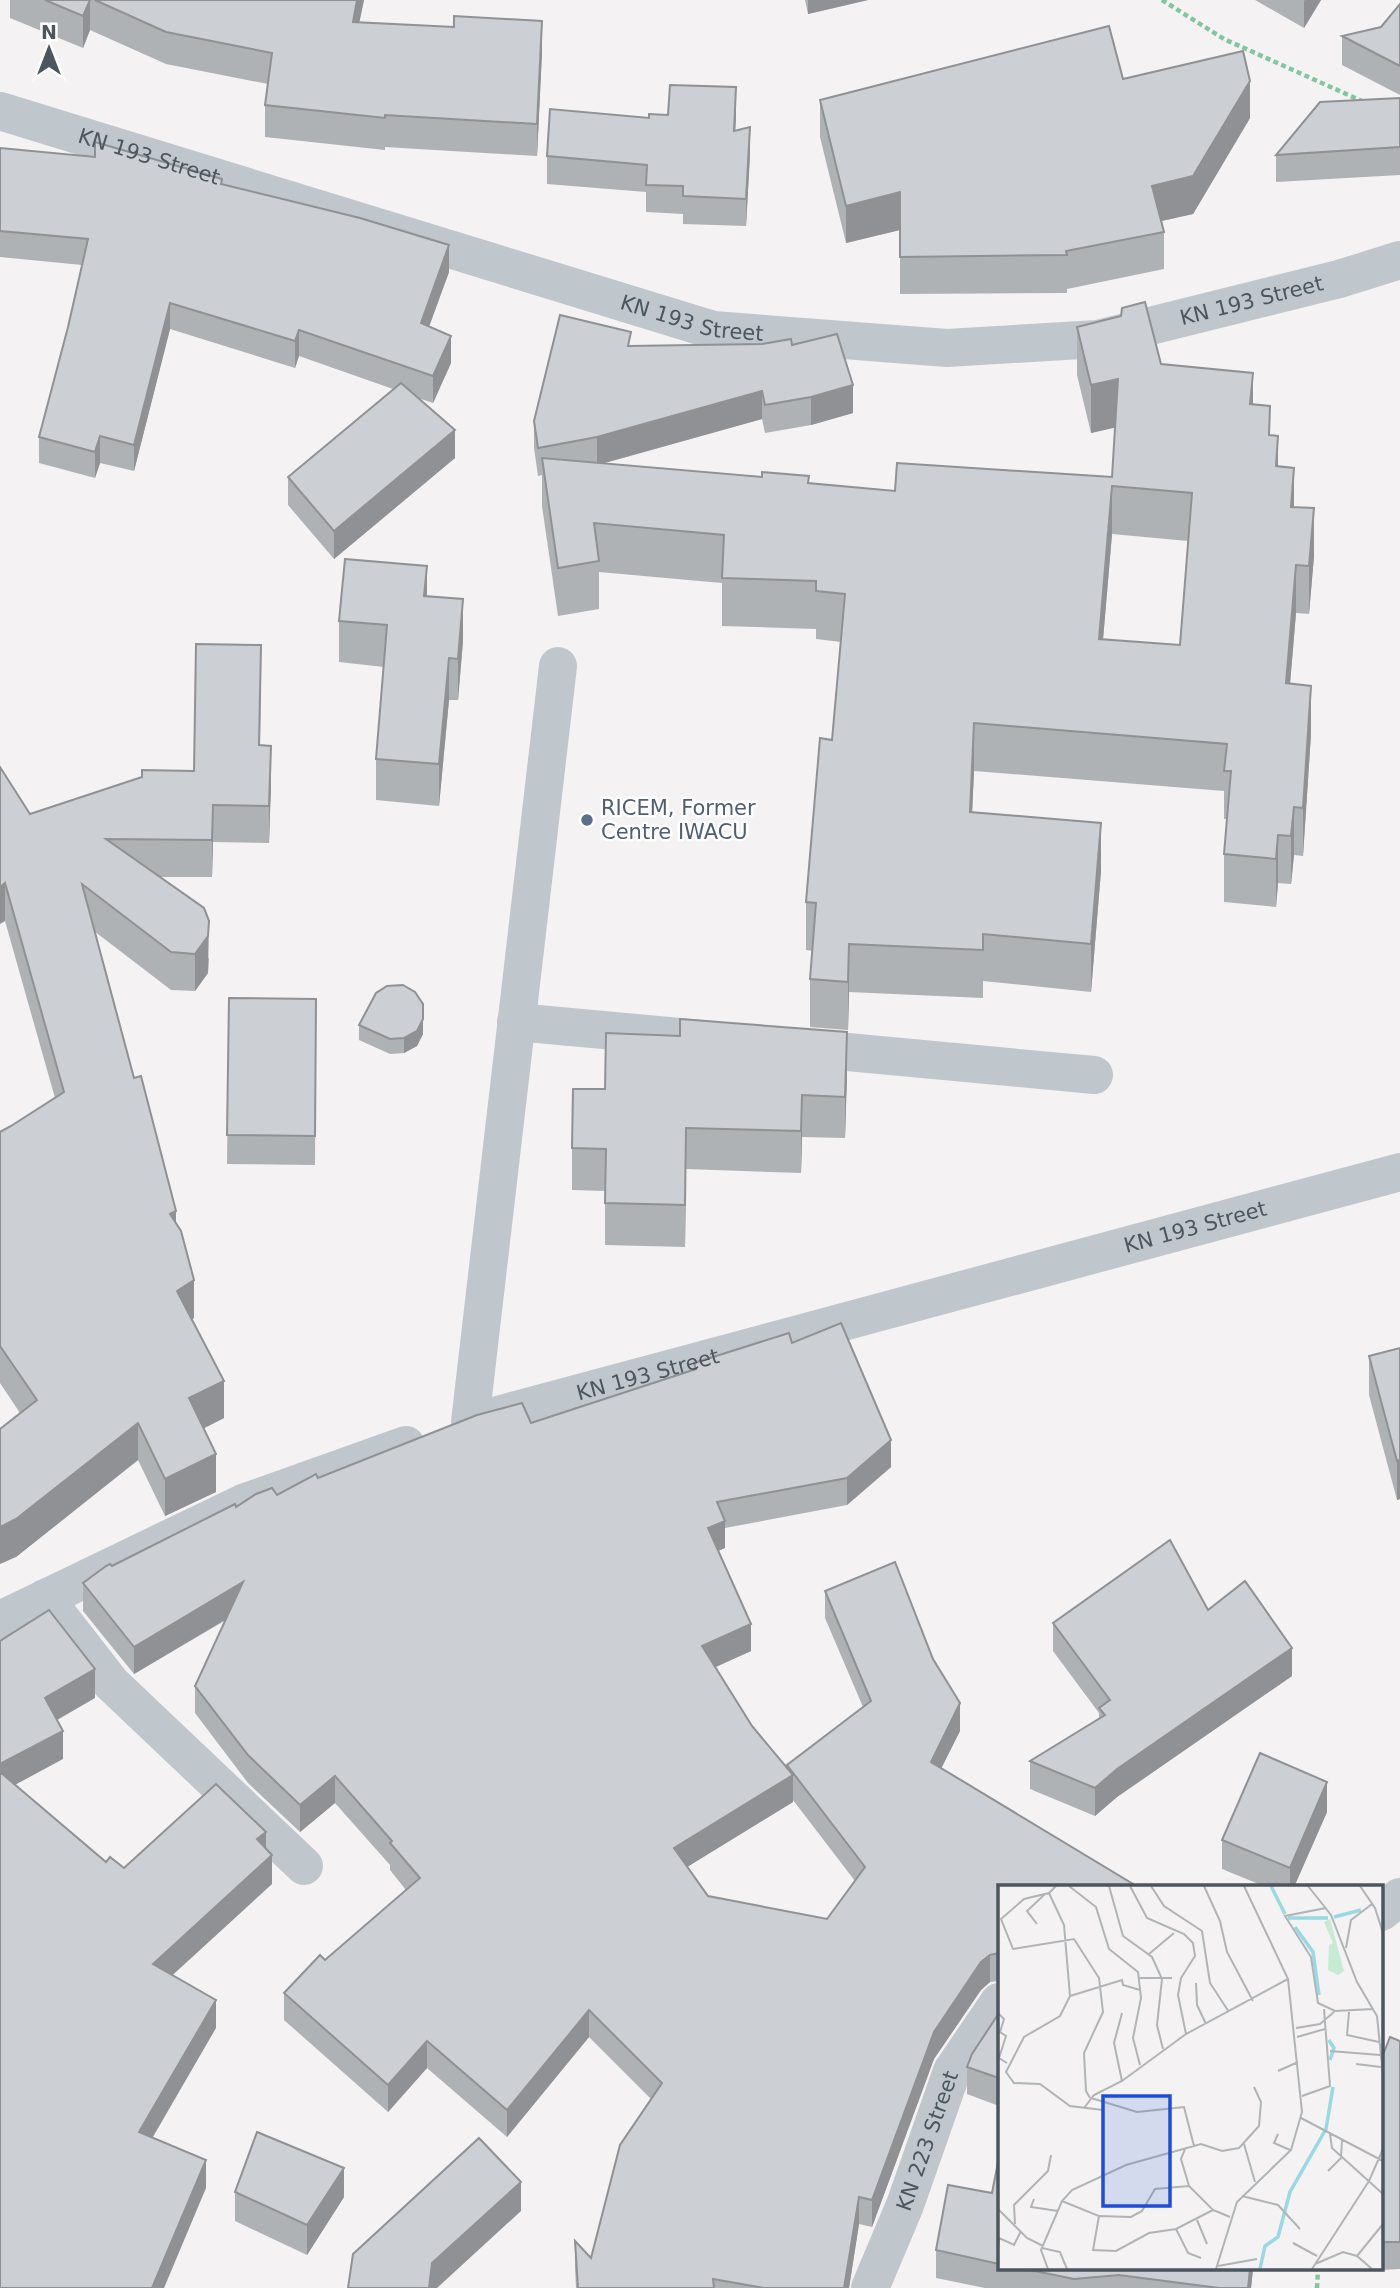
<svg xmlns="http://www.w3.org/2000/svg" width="1400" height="2288" font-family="'DejaVu Sans',sans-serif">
<rect width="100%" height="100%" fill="#f4f2f2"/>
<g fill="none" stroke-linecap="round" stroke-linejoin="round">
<g stroke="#80c7a0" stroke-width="4.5" stroke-dasharray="5 3.5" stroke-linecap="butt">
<path d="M1162 0 1224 39 1364 102"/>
<path d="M1317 2288 1318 2269"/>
</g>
<g stroke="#bfc7cd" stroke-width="38">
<path id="s1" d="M0 111 713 330 947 348 1098 339 1339 279 1400 260"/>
<path d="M516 1022 713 1040"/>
<path d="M794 1047 1094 1075"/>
<path d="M470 1422 558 666"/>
<path id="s2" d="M472 1422 1400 1172"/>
<path d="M45 1598 111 1683 304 1866"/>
<path d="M0 1620 243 1503 406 1445"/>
<path d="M1381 1912 1400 1897"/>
<path id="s3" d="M870 2288 905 2205 952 2071 999 2002"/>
</g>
</g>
<g fill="#afb2b5" fill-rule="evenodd">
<path d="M10 0H364L359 22 542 53 537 156 385 147V150L265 137V105L268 84 166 64 90 30 83 48 10 18Z"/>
<path d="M805 0H868L808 14Z"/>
<path d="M1255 0H1321L1304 28Z"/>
<path d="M1400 4V95L1342 65V36L1381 27Z"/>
<path d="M1123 79 1250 118 1193 214 1162 221 1164 232V269L1067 289V293L900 294V230L846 243 820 137V100Z"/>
<path d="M1400 98V175L1276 182V155Z"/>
<path d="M668 115H736L735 131 750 155 746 226 683 224V214L646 212V192L547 184V156L649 118Z"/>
<path d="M0 148 222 184 449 272 429 326 451 363 433 403 418 398 455 458 334 559 288 505V477L393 389 299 356 295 368 170 329 134 471 100 463 95 478 39 463V437L68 327 82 265 0 257Z"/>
<path d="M1077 327 1253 404 1270 435 1278 466 1314 556 1309 614 1296 613 1290 684 1311 734 1303 856 1294 855 1291 884 1278 883 1276 907 1224 902V854L1227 819H1224V791L974 771 972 812 1101 871 1091 992 983 981V998L849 992 848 1030 810 1027V979L813 951 806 950V902L832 740 841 642 816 639V629L722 626V583L599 572V609L558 616 542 506V475L538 476 534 448V421L631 346 792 345 853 413 811 425 765 433 762 419 605 463 809 484 895 491 1112 477 1115 427 1091 433 1077 375ZM1112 534 1188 541 1180 645 1103 639Z"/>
<path d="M427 596 463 641 458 700H449L439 806 376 800V759L384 667 339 662V621Z"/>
<path d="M261 682 260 745 271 783 269 843 213 842 212 877H160L209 959 208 973 195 991 171 990 94 931 134 1078 176 1223 194 1318 191 1319 224 1418 203 1428 216 1492 165 1516 138 1460 16 1557 20 1413 0 1383V1132L11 1126 55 1098 5 921 0 767 30 814 194 771Z"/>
<path d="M229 998 316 999 315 1165 227 1164Z"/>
<path d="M359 1025 423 1034 417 1046 404 1053 390 1054 359 1040Z"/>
<path d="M847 1074 845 1138 802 1137 801 1173 686 1169 685 1247 605 1245V1191L572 1190V1148L605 1089Z"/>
<path d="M792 1343 891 1467 847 1505 725 1528V1548L718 1551 751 1651 716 1667 752 1726 787 1768V1765L863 1707 825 1618V1591L960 1731 941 1768 999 1887V1981L990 1982 981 1990 934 2059 872 2227 859 2224 849 2288H576L575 2268V2241L591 2258 651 2099 589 2037 507 2137 427 2068 388 2112 284 2020V1993L325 1960 406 1890 390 1870V1865L335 1803 300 1832 248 1783 195 1713V1686L226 1620 134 1674 83 1611V1583L112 1566 236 1507 277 1495 318 1478 531 1423 694 1370V1363ZM793 1800 855 1881 827 1919 708 1896 687 1867 793 1802Z"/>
<path d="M1400 1348V1499L1397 1500 1369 1395V1356Z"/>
<path d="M1208 1610 1292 1676 1117 1797 1095 1816 1030 1789V1761L1099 1719V1713L1053 1651V1623Z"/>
<path d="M1327 1812 1294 1887H1266L1222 1869V1840Z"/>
<path d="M999 2013V2106L967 2094V2067Z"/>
<path d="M1400 2041V2269L1361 2271V2269H1381V2060Z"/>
<path d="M999 2157V2269H1253L1251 2288H985L936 2278V2250L992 2193Z"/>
<path d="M235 2192 344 2197 307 2255 235 2221Z"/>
</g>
<g fill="#8f9194">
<path d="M90 0V30L83 48V16Z"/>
<path d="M357 0H364L353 53V22Z"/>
<path d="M808 0H868L808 14Z"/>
<path d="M1305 0H1321L1304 28V1Z"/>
<path d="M542 21V53L537 156V124Z"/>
<path d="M1250 81V118L1193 214 1152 223V186Z"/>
<path d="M736 87V115L734 159V131Z"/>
<path d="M750 127V155L746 226V199Z"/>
<path d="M900 192V230L846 243V206Z"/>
<path d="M449 245V272L421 349V323Z"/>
<path d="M170 303V329L134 471V445Z"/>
<path d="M299 330V356L295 368V341Z"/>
<path d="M451 336V363L433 403V376Z"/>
<path d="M1253 373V421L1250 404Z"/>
<path d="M1118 379V427L1091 433V385Z"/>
<path d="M853 385V413L811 425V397Z"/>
<path d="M762 391V419L597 465V437Z"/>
<path d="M455 430V458L334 559V531Z"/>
<path d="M100 436V463L95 478V452Z"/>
<path d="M1278 436V484L1276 466Z"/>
<path d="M1294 468V516L1291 507Z"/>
<path d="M1112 486V534L1099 687V639Z"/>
<path d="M1314 508V556L1309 614V566Z"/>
<path d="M1296 565V613L1286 731V683Z"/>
<path d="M427 566V608L424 596Z"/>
<path d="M463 599V641L458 700V659Z"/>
<path d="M449 658V700L439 806V764Z"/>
<path d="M1311 686V734L1303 856V808Z"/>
<path d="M974 723V771L970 860V812Z"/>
<path d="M271 746V783L269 843V806Z"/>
<path d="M213 805V842L212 877V840Z"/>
<path d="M1294 807V855L1291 884V836Z"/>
<path d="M1101 823V871L1091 992V944Z"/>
<path d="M1278 835V883L1276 907V859Z"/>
<path d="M5 883V921L0 924V887Z"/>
<path d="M209 921 208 973 195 991V954Z"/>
<path d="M849 944V992L848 1030V982Z"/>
<path d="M423 1019V1034L417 1046 404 1053V1038Z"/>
<path d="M847 1032V1074L845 1138V1097Z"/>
<path d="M802 1095V1137L801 1173V1131Z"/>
<path d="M686 1128V1169L685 1247V1205Z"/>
<path d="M176 1211V1248L170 1214Z"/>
<path d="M194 1280V1318L177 1329V1291Z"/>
<path d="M224 1381V1418L189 1436V1398Z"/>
<path d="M138 1423V1460L16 1557 0 1564V1527Z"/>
<path d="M891 1440V1467L847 1505V1478Z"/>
<path d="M216 1454V1492L165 1516V1479Z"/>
<path d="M1400 1460V1499L1397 1500V1461Z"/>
<path d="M725 1521V1548L708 1555V1528Z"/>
<path d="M243 1582V1609L134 1674V1647Z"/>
<path d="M751 1624V1651L702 1673V1646Z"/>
<path d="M1292 1648V1676L1117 1797 1095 1816V1788L1117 1769Z"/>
<path d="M95 1669V1698L45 1727V1698Z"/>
<path d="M960 1703V1731L931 1789V1762Z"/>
<path d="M63 1731V1759L0 1793V1764Z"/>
<path d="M793 1775V1802L674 1875V1848Z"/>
<path d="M335 1776V1803L300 1832V1805Z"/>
<path d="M1327 1782V1812L1294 1887H1290V1868Z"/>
<path d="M266 1832V1860L272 1855V1884L153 1993V1964L257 1839Z"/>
<path d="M990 1955V1982L981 1990 934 2059 872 2227V2200L934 2032 981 1962Z"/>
<path d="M216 2000V2028L139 2161V2132Z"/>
<path d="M589 2010V2037L507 2137V2110Z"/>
<path d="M427 2041V2068L388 2112V2085Z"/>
<path d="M206 2160V2188L164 2288H152Z"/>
<path d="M344 2168V2197L307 2255V2225Z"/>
<path d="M521 2182V2211L437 2288H429L432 2263Z"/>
<path d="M859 2197V2224L849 2288H844Z"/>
<path d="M1250 2269H1253L1251 2288H1248Z"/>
</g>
<g fill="#cccfd3" stroke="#8f9194" stroke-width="2" fill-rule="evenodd">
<path d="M45 0H90L83 16Z"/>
<path d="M95 0H357L353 22 454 27V16L542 21 537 124 385 115V118L265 105 272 53 166 32Z"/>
<path d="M1400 4V66L1342 36 1381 27Z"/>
<path d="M1109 26 1123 79 1243 51 1250 81 1193 176 1152 186 1164 232 1066 251 1067 255 900 257V192L846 206 820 100Z"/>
<path d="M670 85 736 87 734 131 750 127 746 199 683 196V186L646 185 647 165 547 156 550 109 649 118V114L668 115Z"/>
<path d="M1400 98V147L1276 155 1320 102Z"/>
<path d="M95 142 222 179 221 184 360 218 449 245 421 323 451 336 433 376 299 330 295 341 170 303 134 445 100 436 95 452 39 437 68 327 88 239 0 231V148L95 157Z"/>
<path d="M1145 302 1161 364 1253 373 1250 404 1270 406 1269 435 1278 436 1276 466 1294 468 1291 507 1314 508 1309 566 1296 565 1286 683 1311 686 1303 808 1294 807 1291 836 1278 835 1276 859 1224 854 1231 771H1224L1227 744 974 723 970 812 1101 823 1091 944 983 934V950L849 944 848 982 810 979 816 903 806 902 820 738 832 740 845 594 816 591V581L722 578 724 535 594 523 599 561 558 568 542 458 762 477V472L809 476 808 483 895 491 897 463 1112 477 1118 379 1091 385 1077 327 1121 316 1122 308ZM1112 486 1192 493 1180 645 1099 639Z"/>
<path d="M560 315 631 332 628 346 762 344 791 339 792 345 837 334 853 385 811 397 765 405 762 391 597 437 538 448 534 421Z"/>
<path d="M401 383 455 430 334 531 288 477Z"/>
<path d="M345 559 427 566 424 596 463 599 458 659 449 658 439 764 376 759 387 625 339 621Z"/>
<path d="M196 644 261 645 259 745 271 746 269 806 213 805 212 840 106 839 204 908 209 921 208 936 195 954 171 952 82 884 134 1078 141 1076 176 1211 170 1214 181 1231 194 1280 177 1291 224 1381 189 1398 216 1454 165 1479 138 1423 16 1519 0 1527V1429L37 1400 0 1346V1132L11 1126 64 1092 5 883 0 887V767L30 814 142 777V770L194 771Z"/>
<path d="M403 985 415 992 423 1004V1019L417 1031 404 1038 390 1039 359 1025 376 993 387 986Z"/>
<path d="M229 998 316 999 315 1136 227 1135Z"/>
<path d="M680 1019 847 1032 845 1097 802 1095 801 1131 686 1128 685 1205 605 1203 606 1149 572 1148 573 1089H605L606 1033 680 1036Z"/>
<path d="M841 1323 891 1440 847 1478 717 1502 725 1521 708 1528 751 1624 702 1646 752 1726 793 1775 674 1848 708 1896 827 1919 865 1867 787 1765 871 1701 825 1591 895 1562 933 1659 960 1703 931 1762 1138 1887H999V1953L990 1955 981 1962 934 2032 872 2200 859 2197 844 2288H764L713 2279 714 2288H578L575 2241 591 2258 620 2145 662 2083 589 2010 507 2110 427 2041 388 2085 284 1993 320 1955 325 1960 420 1878 390 1843 392 1841 335 1776 300 1805 248 1755 195 1686 243 1582 134 1647 83 1583 106 1566 110 1564 112 1566 235 1504 236 1507 256 1494 272 1488 277 1495 316 1474 318 1478 477 1415 522 1403 531 1423 696 1369 694 1363 789 1333 792 1343Z"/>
<path d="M1400 1348V1460L1397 1461 1369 1356Z"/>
<path d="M1170 1540 1208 1610 1245 1581 1292 1648 1117 1769 1095 1788 1030 1761 1105 1715 1099 1708 1110 1700 1053 1623Z"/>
<path d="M49 1610 95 1669 45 1698 63 1731 0 1764V1641Z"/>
<path d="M1260 1753 1327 1782 1290 1868 1222 1840Z"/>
<path d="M0 1772 106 1862 110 1857 124 1868 216 1784 266 1832 257 1839 272 1855 153 1964 216 2000 139 2132 206 2160 152 2288H0Z"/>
<path d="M999 2013V2078L967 2067 972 2054Z"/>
<path d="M1390 2037 1400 2041V2242H1381V2060Z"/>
<path d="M257 2132 344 2168 307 2225 235 2192Z"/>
<path d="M479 2138 521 2182 432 2263 429 2288H348L353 2254Z"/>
<path d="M999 2157V2264L936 2250 948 2185 992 2193Z"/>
<path d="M1025 2269H1250L1248 2288H1219L1119 2275 1074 2279Z"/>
</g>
<circle fill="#5c6f8a" stroke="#fff" stroke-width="2.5" cx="587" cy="820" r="7"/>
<g text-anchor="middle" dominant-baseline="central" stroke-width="5" stroke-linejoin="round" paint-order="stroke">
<g font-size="21" fill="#4b565e" stroke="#fff">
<text stroke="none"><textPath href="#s1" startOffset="156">KN 193 Street</textPath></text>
<text stroke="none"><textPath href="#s1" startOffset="1290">KN 193 Street</textPath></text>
<text stroke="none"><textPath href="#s1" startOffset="723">KN 193 Street</textPath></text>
<text stroke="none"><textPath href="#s2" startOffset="749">KN 193 Street</textPath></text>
<text stroke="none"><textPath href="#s2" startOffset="182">KN 193 Street</textPath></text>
<text stroke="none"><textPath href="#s3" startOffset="158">KN 223 Street</textPath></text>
</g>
<g font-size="21" fill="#4e5e75" stroke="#fff" text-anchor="start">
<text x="601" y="808">RICEM, Former<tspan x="601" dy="24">Centre IWACU</tspan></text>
</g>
</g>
<g transform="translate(998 1885)">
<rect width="385" height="385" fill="#f4f2f2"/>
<path d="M332 34 346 86 340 90 330 85 331 60 335 58 326 37Z" fill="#c5ecd2"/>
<path fill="none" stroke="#97d9e5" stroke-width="3.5" d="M273 1 287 29M336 32 363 25M290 33H330M297 42 315 67 321 110M331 155 336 163 332 175M262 384 267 361 280 352 292 307 328 244 335 202"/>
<path fill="none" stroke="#b0b4b7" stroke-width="2" d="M58 1 51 8 26 14 3 34 15 64 76 54 101 93 105 127 86 168 88 206 92 213M71 1 98 22 111 64 140 87 143 113 135 153 142 180M111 1 125 51 154 72 164 94 159 140 165 164M132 1 149 33 186 49 195 58 197 71 183 93 180 110 188 149M153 1 166 21 204 46 212 98 231 127M206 1 222 36 229 67 255 116M310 1 333 30 359 97 379 131 385 190M362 1 377 23 385 48M51 8 66 40 72 111 62 131 26 152 8 187 16 198 42 199 72 221 105 225M328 23 287 31 313 72 320 118 337 126 375 124M39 39 29 26 47 9M348 63 353 35 374 19M151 69 176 48M141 93H174M198 98 199 120 208 139M72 111 124 95 125 100 142 105M351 127 349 150 381 157M0 128 6 134 2 147 8 151 1 173 9 178M298 143 322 139 336 127M299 152 327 144M332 166 382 170M358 179 383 182M280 186 300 177M124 196 116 158 124 128M304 211 332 201 326 124M93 213 139 227 186 222 196 261M86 223 96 210 124 196 188 149 290 94M303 233 385 276M280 249 276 258 292 265M332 249 334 263 385 309M246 259 257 297M187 264 183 274 191 301 215 325 232 332M330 286 343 273 344 255M244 311 280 320 302 344M36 314 33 322 60 326M64 316 101 331 95 365 118 366 151 348 178 344 215 325M0 324 29 353 45 361M101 331 133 332 144 326 157 304 191 301M199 335 209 359M17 339 16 320 50 286 53 270M178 344 190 368 203 373M295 358 319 371M44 363 62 367 69 384M0 364 1 353 16 360 23 346M359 371 385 339M317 379 345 367 359 371 374 384M220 381 259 374M50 384 43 365 64 316 74 305 128 280 203 259 224 266 241 263 261 241 263 217 256 202M218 384 239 317 293 265 304 227 290 94 246 1M314 384 371 296 385 264"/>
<path fill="#1d4ed8" fill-opacity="0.15" stroke="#1d4ed8" stroke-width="3.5" d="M105 211H172V321H105Z"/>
<rect width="385" height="385" fill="none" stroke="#4b565e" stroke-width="3.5"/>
</g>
<g transform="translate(49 49)" stroke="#ffffff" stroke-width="5" paint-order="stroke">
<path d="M0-5L12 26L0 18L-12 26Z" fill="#4b565e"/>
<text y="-10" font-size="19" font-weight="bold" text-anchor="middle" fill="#4b565e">N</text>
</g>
</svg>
